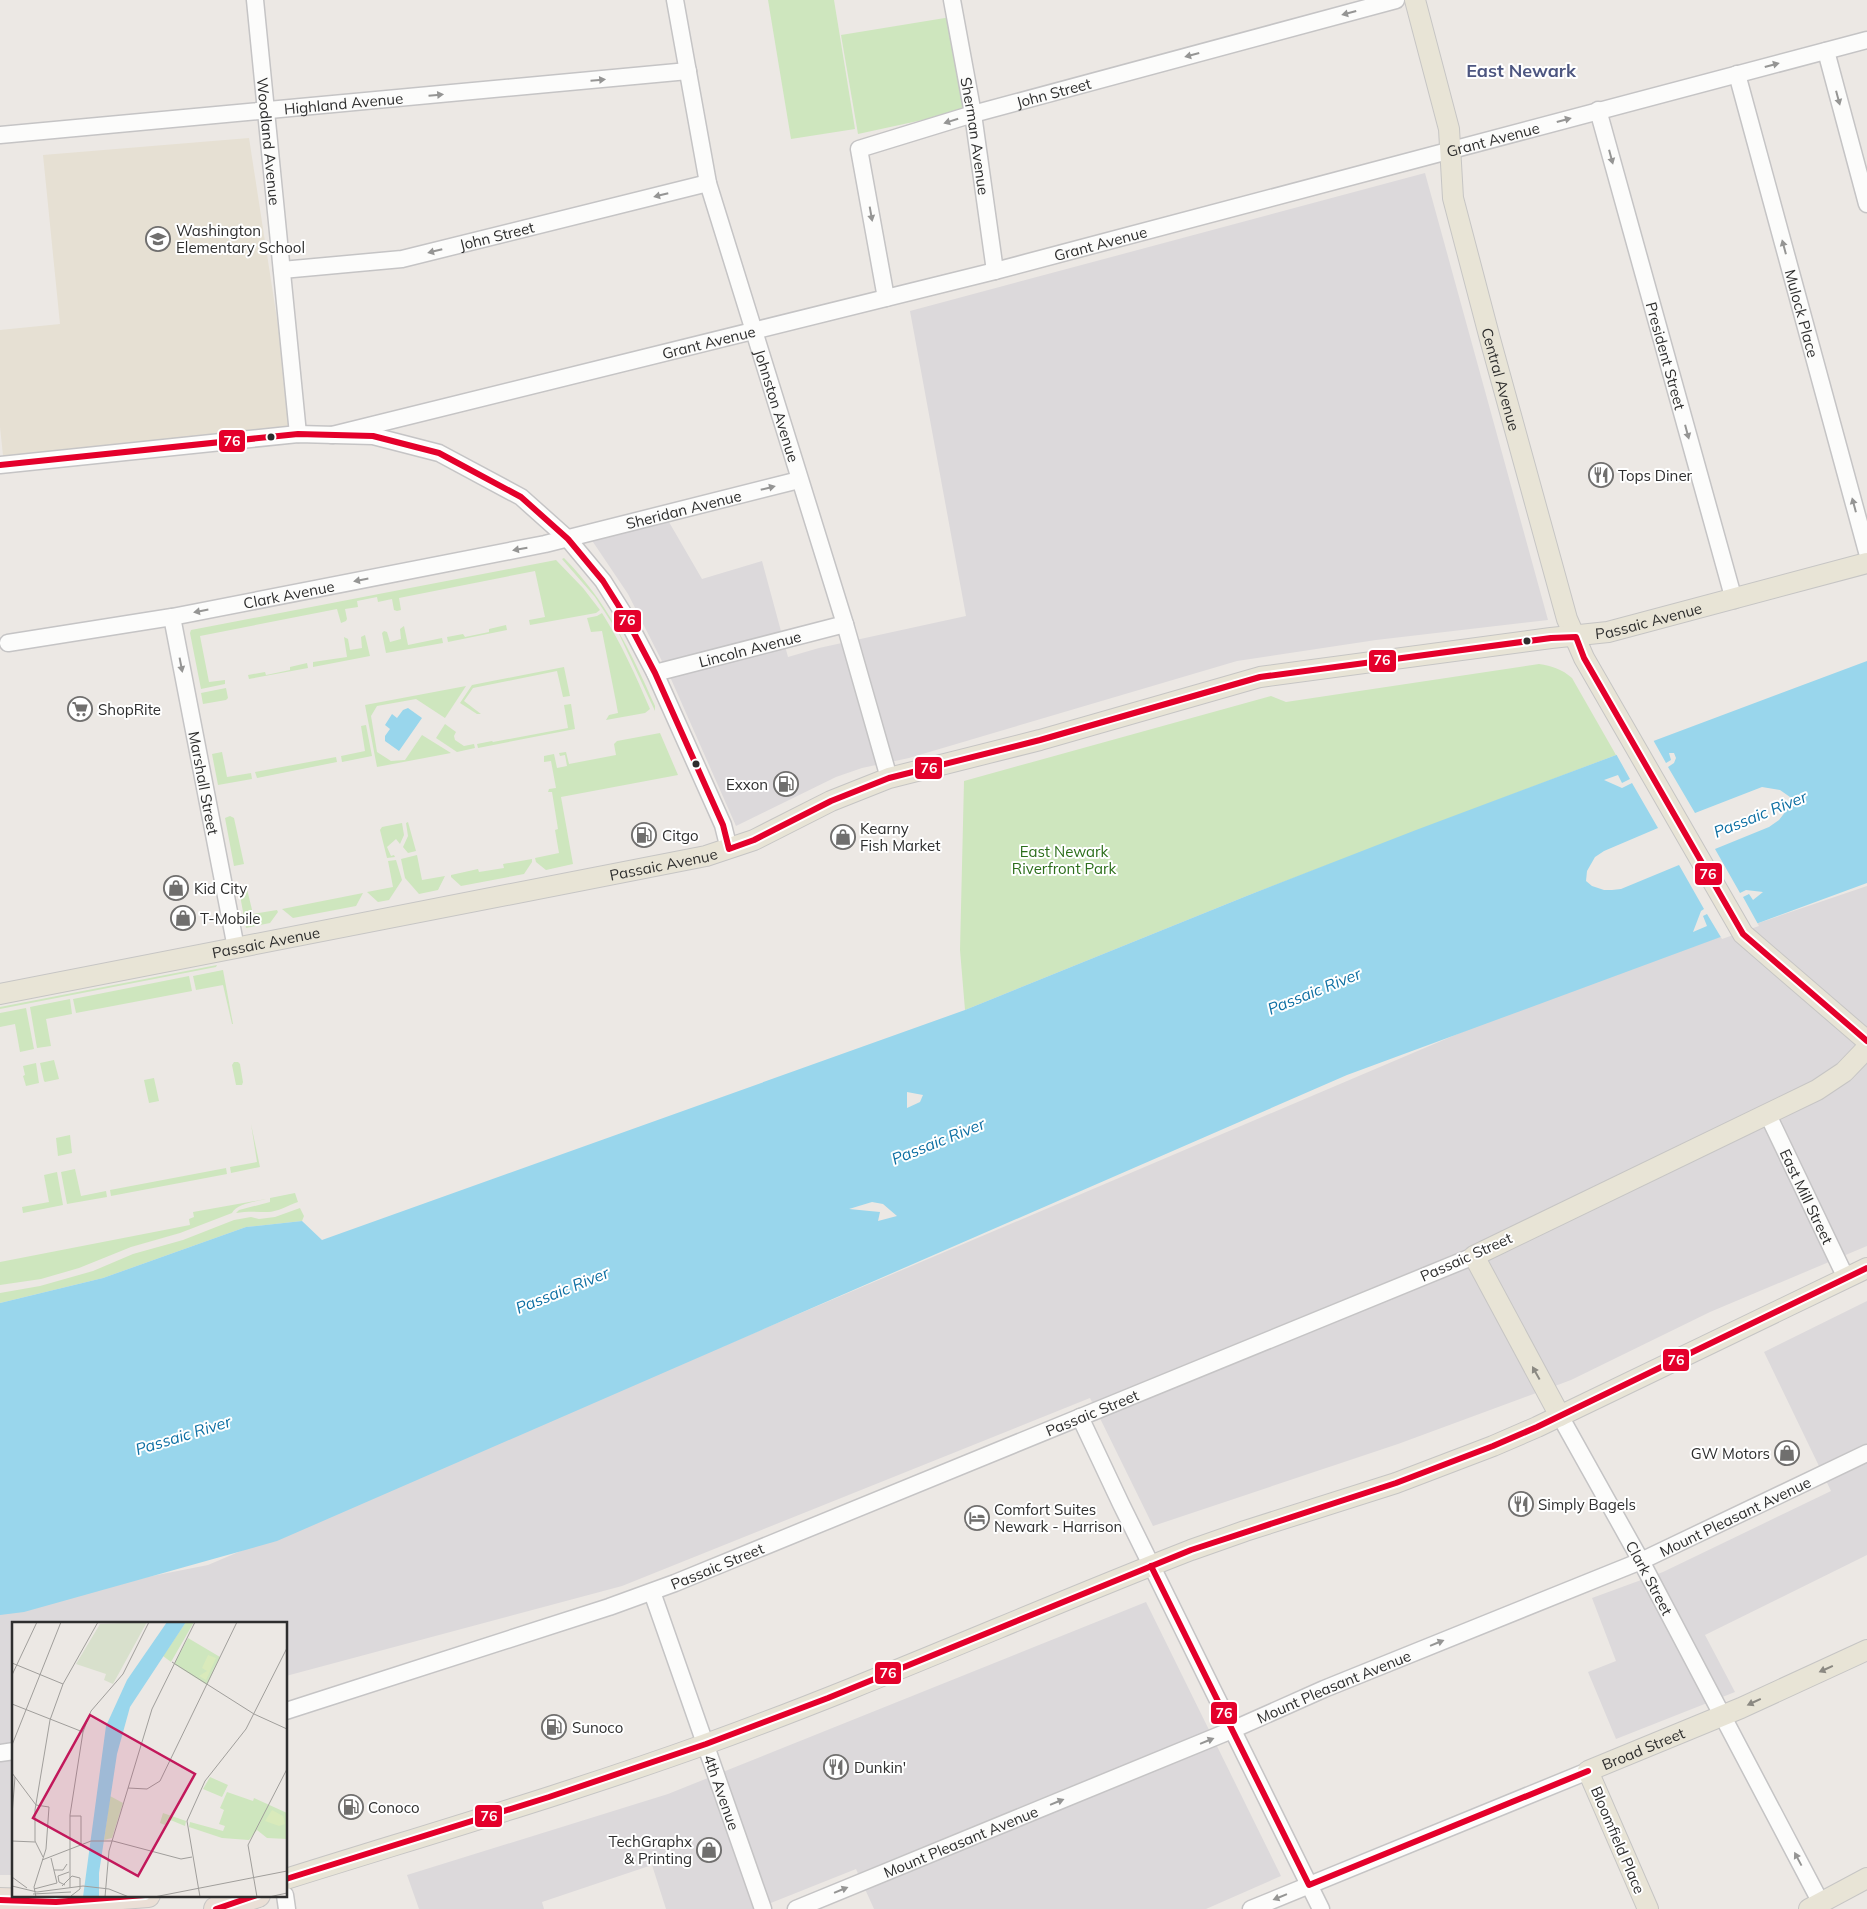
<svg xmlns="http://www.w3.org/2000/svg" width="1867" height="1909" font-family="Mulish,sans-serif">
<rect width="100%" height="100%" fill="#ece8e4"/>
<g fill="#dcd9db">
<path d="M1425 173 1548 620 1376 640 1237 661 909 758 862 768 836 777 736 826 671 679 628 594 591 539 662 510 702 579 762 561 788 657 819 648 966 616 910 311Z"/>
<path d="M1867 886V1246L1710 1312 1571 1380 1398 1444 1153 1526 1090 1398 622 1586 286 1676V1623H14V1875H0V1606L208 1565 1474 1027 1738 930Z"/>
<path d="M1867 1301V1555L1705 1635 1735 1692 1616 1739 1588 1672 1616 1661 1592 1598 1663 1572 1831 1491 1764 1352Z"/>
<path d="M1146 1602 1281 1876 1206 1909H874L856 1869 756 1909H666L652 1865 542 1902 544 1909H419L407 1875 668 1794Z"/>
</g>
<path fill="#e6e0d3" d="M249 138 294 429 4 465 0 427V330L60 324 43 155Z"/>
<g fill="#cee6be">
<path d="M768 0H834L855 129 791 139Z"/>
<path d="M951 17 964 111 858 134 841 35Z"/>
<path d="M564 558C606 600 631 652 655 706V711L619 634 595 597 562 559Z"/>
<path d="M556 560 583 588 600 610 596 613 530 625 529 620 545 617 535 571 399 598 401 610 397 611 394 610 392 599 378 602 377 597 357 601 358 607 345 609 347 619 346 621 341 623 337 609 200 636 209 682 225 680V684L201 689 190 633 191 630Z"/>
<path d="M602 613C621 643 636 676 650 709L645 713 606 720 609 715 618 713 616 702 602 631 591 632 587 618 597 616Z"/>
<path d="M506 625 507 630 448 642 447 637 463 634 465 637 489 632V629Z"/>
<path d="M404 626 408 645 442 638 443 643 386 653 382 633 384 631 387 632 390 642 401 639 400 629Z"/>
<path d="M365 635 370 656 313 667V662L347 657 344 637 348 639 350 650 362 648 361 637Z"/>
<path d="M307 663 308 668 249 679 248 675 265 672 266 675 290 670V667Z"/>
<path d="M1539 664C1552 666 1562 669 1572 678L1616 755 1249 895 965 1010 960 950 964 781 1271 696 1286 702Z"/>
<path d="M564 667 570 696 563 697 557 671 473 688 464 701 481 714H477L460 703 472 685Z"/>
<path d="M466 686 445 718 416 699 377 706 371 716 377 752 391 761 405 760 422 735 451 753 377 767 365 705Z"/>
<path d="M226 688 228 698 226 700 203 704 201 693Z"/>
<path d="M571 704 575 729 478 748 477 744 492 741 493 742 568 728 564 705Z"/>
<path d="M445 724 456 732 454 736 455 740 464 746 474 744 475 748 457 752 436 738Z"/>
<path d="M366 725 372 756 342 762 341 756 365 751 361 726Z"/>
<path d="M660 733 678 775 561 797 573 864 546 870 536 862 535 858 559 853 555 830 558 829 552 792H548L549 789 556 788 551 761 544 762V756L554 754 557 768 567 766 565 755 560 756 559 753 566 752 569 764 616 755 614 744 617 741Z"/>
<path d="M222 752 227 777 251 773 252 779 218 785 212 754Z"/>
<path d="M336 757 337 762 257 778 255 772Z"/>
<path d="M230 816 234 818 244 864 234 866 225 818Z"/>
<path d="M408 822 416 851 408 853 403 847 408 836 406 823Z"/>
<path d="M402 823 404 835 400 844 396 839 387 847 391 856 394 855 395 857 387 858 380 830 382 827Z"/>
<path d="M417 855 422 880 445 876 438 890 419 894 405 878 401 859Z"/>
<path d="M532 859V862L524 874 461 886 451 877V875L478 869 479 872 504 868 503 864Z"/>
<path d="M396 860 402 880 389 900 378 902 367 892 393 887 388 861Z"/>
<path d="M247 889 253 914 277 910 278 912 270 923 246 928 239 890Z"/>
<path d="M363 893 356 906 293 918 282 909Z"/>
<path d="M217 965 216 967 0 1009V1007Z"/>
<path d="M223 970 233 1024H232L223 985 196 990 193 976Z"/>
<path d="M189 976 192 991 76 1013 73 999Z"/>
<path d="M70 999 72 1014 46 1019 51 1046 37 1048 30 1007Z"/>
<path d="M26 1008 34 1049 20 1052 15 1024 0 1027V1013Z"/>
<path d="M54 1060 59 1079 45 1082 44 1081 40 1063Z"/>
<path d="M234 1062H238L240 1064 243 1082 242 1085H236L232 1065Z"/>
<path d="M36 1063 39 1083 26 1086 23 1076 25 1075 23 1066Z"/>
<path d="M154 1078 159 1101 149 1103 144 1080Z"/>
<path d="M251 1124 260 1167 231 1173 230 1167 257 1162Z"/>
<path d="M70 1135 72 1153 58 1156 56 1138Z"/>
<path d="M226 1168 227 1174 111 1196 110 1190Z"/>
<path d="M75 1169 81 1196 106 1191 107 1197 67 1204 61 1172Z"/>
<path d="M57 1172 63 1205 23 1213 22 1207 49 1202 44 1175Z"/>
<path d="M295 1193 298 1202C289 1205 277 1212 268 1212 257 1212 247 1211 236 1213L239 1210 270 1202V1198Z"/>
<path d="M266 1199C255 1202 237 1203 232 1213L180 1233 131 1247 79 1268 41 1279 0 1285V1262L190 1225 189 1219 194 1217 193 1212Z"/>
<path d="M300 1208 304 1216 302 1221 246 1227 103 1278 0 1303V1293L40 1286 93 1271 133 1254 183 1240 234 1220 251 1217 259 1219 275 1217Z"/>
</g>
<g fill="#99d6ec">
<path d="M1867 661V883L1347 1075 277 1541 24 1612 0 1615V1303L103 1278 246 1227 302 1221 322 1240 965 1010 1249 895 1416 830Z"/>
<path d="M408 708 422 718 399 751 385 741V736L390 729 385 725 392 714 397 718 403 710Z"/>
</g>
<g fill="#ece8e4">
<path d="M1652 738 1666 763 1671 760 1669 753H1674L1676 758 1674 763 1668 767 1695 813 1762 787 1780 790 1790 797 1786 811 1779 820 1769 827 1715 849 1740 893 1746 890 1763 892 1753 900 1749 894 1743 897 1759 926 1722 939 1707 914 1703 916 1707 926 1693 932 1701 911 1704 909 1679 865 1621 889 1612 890H1604L1592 886 1586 881 1587 871 1595 857 1604 851 1658 828 1632 783 1622 788 1604 780 1618 775 1622 783 1630 779 1615 752Z"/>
<path d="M907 1092 923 1095 920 1102 907 1108Z"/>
<path d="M872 1202 883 1204 897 1216 878 1221 880 1212 849 1209Z"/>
</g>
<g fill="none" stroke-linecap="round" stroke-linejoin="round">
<defs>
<g id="minor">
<path id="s1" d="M255 0 298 434"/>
<path id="s2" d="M675 0 708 183 845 624 889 778"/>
<path id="s3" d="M952 0 973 114 995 271"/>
<path d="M1826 51 1867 204"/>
<path id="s4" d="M1737 74 1867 552"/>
<path id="s5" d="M1598 110 1734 600"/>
<path id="s6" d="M0 135 688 71"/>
<path id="s7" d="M282 270 402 259 708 183"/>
<path id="s8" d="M886 298 859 149 973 114 1396 0"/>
<path id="s9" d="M332 435 995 271 1867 40"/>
<path d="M0 465 298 434 373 436 439 453 521 497 568 539 603 581 625 616 655 673 723 825 729 849"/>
<path id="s10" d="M172 617 236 948"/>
<path id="s11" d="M8 643 172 617 545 544 799 480"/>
<path id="s12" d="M655 673 845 624"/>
<path id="s13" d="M1768 1115 1846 1278"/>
<path id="s14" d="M1560 1416 1641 1561 1821 1903"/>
<path d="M1080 1417 1121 1504 1321 1909"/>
<path id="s15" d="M652 1592 763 1909"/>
<path id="s16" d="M286 1711 609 1607 675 1583 1474 1256"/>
<path d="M0 1753 14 1751"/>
<path d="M285 1895 287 1909"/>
<path id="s17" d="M796 1909 1232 1730 1324 1689 1641 1561 1867 1453"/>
<path d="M1251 1909 1588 1771"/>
</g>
<g id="major">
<path id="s18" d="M1415 0 1449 129 1453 198 1490 339 1567 619 1584 658 1743 934 1867 1041"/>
<path id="s19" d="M0 994 706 856 754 840 831 801 889 778 1040 740 1260 677 1551 638 1608 632 1867 563"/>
<path d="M1560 1416 1474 1256 1817 1090 1844 1072 1867 1048"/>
<path d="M286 1879C426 1835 567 1794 706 1744 870 1685 1029 1613 1191 1550L1245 1531 1396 1483 1493 1446 1537 1427 1867 1268"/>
<path id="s20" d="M1648 1909 1588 1771 1741 1708 1867 1650"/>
<path d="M1809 1909 1867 1878"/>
</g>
<g id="highway">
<path d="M0 1900 56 1902 148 1895"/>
<path d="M216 1909 258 1895"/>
</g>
</defs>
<use href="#minor" stroke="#c5c4c5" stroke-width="19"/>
<use href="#major" stroke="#c6c5c4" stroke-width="22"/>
<use href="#highway" stroke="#c6c5c4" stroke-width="26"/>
<use href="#minor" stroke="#fcfcfb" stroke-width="16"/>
<use href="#major" stroke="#e8e4d6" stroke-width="20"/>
<use href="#highway" stroke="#eadfd6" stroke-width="24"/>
<defs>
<g id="bus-1">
<path d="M0 465 298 434 373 436 439 453 521 497 568 539 603 581 625 616 655 673 723 825 729 849 754 840 831 801 889 778 1040 740 1260 677 1551 638 1576 637 1584 658 1743 934 1867 1041"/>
<path d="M1151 1566 1309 1885 1588 1771"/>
<path d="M286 1879 549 1797 706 1744 828 1698 1191 1550 1396 1483 1493 1446 1537 1427 1867 1268"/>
<path d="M0 1900 56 1902 145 1895"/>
<path d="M216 1909 257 1895"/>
</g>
</defs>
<use href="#bus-1" stroke="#fff" stroke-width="10"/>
<use href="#bus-1" stroke="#e4002b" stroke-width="6"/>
</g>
<defs><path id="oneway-solid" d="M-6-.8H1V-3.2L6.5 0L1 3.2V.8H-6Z" transform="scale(1.25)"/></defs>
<g fill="#959594">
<use href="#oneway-solid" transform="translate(1349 13) rotate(165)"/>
<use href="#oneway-solid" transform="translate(1192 55) rotate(165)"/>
<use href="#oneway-solid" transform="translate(1772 65) rotate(-15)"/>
<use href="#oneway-solid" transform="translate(598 80) rotate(-5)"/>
<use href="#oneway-solid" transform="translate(436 95) rotate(-5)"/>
<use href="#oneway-solid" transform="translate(1838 98) rotate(75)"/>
<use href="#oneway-solid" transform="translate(1564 120) rotate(-15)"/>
<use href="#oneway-solid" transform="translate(951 121) rotate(163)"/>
<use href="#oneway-solid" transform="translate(1611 157) rotate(75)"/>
<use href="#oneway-solid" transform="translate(661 195) rotate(166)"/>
<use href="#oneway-solid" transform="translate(871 214) rotate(80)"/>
<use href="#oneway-solid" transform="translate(1784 247) rotate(-105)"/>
<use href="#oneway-solid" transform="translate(435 251) rotate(166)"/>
<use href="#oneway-solid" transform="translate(1687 432) rotate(75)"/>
<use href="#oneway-solid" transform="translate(768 488) rotate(-14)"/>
<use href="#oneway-solid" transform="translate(1854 505) rotate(-105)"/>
<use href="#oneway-solid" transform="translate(520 549) rotate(170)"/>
<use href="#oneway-solid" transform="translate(361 580) rotate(169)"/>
<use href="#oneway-solid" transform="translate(201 611) rotate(169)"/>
<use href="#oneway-solid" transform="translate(181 665) rotate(79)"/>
<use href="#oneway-solid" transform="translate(1437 1643) rotate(-22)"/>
<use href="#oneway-solid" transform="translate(1207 1741) rotate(-22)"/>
<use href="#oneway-solid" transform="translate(1057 1802) rotate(-22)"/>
<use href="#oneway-solid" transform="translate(1798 1859) rotate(-118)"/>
<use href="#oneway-solid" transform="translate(841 1890) rotate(-22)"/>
<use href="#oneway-solid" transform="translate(1280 1897) rotate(158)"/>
</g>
<g fill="#8b8982">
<use href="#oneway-solid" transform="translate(1536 1373) rotate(-119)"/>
<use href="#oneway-solid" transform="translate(1826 1669) rotate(156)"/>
<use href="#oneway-solid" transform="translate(1754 1702) rotate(155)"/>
</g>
<defs>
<symbol id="school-ring" viewBox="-11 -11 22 22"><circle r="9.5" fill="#fff" stroke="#706f6e" stroke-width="1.5"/><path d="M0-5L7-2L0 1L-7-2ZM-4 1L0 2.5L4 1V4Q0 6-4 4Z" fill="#706f6e"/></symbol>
<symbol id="restaurant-ring" viewBox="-11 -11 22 22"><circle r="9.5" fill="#fff" stroke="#706f6e" stroke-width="1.5"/><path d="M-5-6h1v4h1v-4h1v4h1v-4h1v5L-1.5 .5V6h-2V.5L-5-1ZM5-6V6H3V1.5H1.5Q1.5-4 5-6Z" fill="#706f6e"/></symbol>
<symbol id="supermarket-ring" viewBox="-11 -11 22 22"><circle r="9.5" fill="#fff" stroke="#706f6e" stroke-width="1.5"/><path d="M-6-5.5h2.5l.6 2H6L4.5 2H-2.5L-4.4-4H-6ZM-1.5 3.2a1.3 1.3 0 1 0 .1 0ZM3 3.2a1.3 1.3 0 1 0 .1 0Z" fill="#706f6e"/></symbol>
<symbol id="fuel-ring" viewBox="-11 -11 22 22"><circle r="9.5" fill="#fff" stroke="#706f6e" stroke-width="1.5"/><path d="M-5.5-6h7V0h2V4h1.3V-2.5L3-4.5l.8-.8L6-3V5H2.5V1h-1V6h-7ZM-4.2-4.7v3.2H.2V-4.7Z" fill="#706f6e"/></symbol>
<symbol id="shop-ring" viewBox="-11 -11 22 22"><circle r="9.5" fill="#fff" stroke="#706f6e" stroke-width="1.5"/><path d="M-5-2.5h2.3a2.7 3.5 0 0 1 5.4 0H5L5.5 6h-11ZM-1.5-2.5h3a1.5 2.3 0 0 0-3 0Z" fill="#706f6e"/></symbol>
<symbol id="hotel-ring" viewBox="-11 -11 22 22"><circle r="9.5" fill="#fff" stroke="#706f6e" stroke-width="1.5"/><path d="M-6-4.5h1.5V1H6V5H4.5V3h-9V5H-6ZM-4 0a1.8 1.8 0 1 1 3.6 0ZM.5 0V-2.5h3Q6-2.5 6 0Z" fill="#706f6e"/></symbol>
</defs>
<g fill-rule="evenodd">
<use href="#school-ring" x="144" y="225" width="28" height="28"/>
<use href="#restaurant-ring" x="1587" y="461" width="28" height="28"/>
<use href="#supermarket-ring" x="66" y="695" width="28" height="28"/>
<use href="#fuel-ring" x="772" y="770" width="28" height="28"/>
<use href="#fuel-ring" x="630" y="821" width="28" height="28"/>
<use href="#shop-ring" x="829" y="823" width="28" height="28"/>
<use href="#shop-ring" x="162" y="874" width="28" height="28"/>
<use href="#shop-ring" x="169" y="904" width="28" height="28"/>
<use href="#shop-ring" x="1773" y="1439" width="28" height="28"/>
<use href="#restaurant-ring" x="1507" y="1490" width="28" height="28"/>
<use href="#hotel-ring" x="963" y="1504" width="28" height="28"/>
<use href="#fuel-ring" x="540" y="1713" width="28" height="28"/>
<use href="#restaurant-ring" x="822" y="1753" width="28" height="28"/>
<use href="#fuel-ring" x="337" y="1793" width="28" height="28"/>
<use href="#shop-ring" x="695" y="1836" width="28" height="28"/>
</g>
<g fill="#2e2e2e" stroke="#fff" stroke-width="2">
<circle cx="271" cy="437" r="4.5"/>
<circle cx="1527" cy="641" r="4.5"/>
<circle cx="696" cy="764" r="4.5"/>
</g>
<g text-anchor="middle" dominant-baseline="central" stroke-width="4" stroke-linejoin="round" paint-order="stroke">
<g font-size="15" fill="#2e2e2e" stroke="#fff">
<text stroke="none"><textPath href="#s8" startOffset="354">John Street</textPath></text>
<text stroke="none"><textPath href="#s6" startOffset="345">Highland Avenue</textPath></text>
<text stroke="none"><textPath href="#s3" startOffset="138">Sherman Avenue</textPath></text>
<text stroke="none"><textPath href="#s9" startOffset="1198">Grant Avenue</textPath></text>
<text stroke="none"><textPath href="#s1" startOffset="142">Woodland Avenue</textPath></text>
<text stroke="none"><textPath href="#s7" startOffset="218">John Street</textPath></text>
<text stroke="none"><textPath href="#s9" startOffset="792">Grant Avenue</textPath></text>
<text stroke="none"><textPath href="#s4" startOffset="248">Mulock Place</textPath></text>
<text stroke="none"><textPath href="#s9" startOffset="388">Grant Avenue</textPath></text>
<text stroke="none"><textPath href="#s5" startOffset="255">President Street</textPath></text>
<text stroke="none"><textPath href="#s18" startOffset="390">Central Avenue</textPath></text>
<text stroke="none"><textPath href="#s2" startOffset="419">Johnston Avenue</textPath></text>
<text stroke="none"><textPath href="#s11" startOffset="689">Sheridan Avenue</textPath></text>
<text stroke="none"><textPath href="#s11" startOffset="285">Clark Avenue</textPath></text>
<text stroke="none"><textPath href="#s19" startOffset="1696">Passaic Avenue</textPath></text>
<text stroke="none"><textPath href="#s12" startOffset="98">Lincoln Avenue</textPath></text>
<text stroke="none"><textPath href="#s10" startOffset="169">Marshall Street</textPath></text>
<text stroke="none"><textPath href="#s19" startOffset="676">Passaic Avenue</textPath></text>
<text stroke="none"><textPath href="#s19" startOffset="271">Passaic Avenue</textPath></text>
<text stroke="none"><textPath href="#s13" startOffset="90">East Mill Street</textPath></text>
<text transform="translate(1466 1257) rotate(-24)">Passaic Street</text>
<text stroke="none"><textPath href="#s16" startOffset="860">Passaic Street</textPath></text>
<text stroke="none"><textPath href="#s17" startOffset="1018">Mount Pleasant Avenue</textPath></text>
<text stroke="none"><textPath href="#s16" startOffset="455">Passaic Street</textPath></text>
<text stroke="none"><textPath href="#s14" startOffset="185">Clark Street</textPath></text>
<text stroke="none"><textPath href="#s17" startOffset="582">Mount Pleasant Avenue</textPath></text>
<text stroke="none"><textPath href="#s20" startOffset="210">Broad Street</textPath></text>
<text stroke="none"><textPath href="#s15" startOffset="212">4th Avenue</textPath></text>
<text transform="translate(1618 1840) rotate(67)">Bloomfield Place</text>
<text stroke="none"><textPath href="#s17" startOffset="178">Mount Pleasant Avenue</textPath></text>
</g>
<g font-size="15" fill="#2e2e2e" stroke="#fff" text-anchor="start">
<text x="176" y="230">Washington<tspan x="176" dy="17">Elementary School</tspan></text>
<text x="1618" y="475">Tops Diner</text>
<text x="98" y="709">ShopRite</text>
<text x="768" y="784" text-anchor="end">Exxon</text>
<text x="860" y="828">Kearny<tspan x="860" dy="17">Fish Market</tspan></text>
<text x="662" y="835">Citgo</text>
<text x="194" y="888">Kid City</text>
<text x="200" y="918">T-Mobile</text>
<text x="1770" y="1453" text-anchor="end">GW Motors</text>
<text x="1538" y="1504">Simply Bagels</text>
<text x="994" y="1509">Comfort Suites<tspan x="994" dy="17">Newark - Harrison</tspan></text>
<text x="572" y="1727">Sunoco</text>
<text x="854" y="1767">Dunkin'</text>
<text x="368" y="1807">Conoco</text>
<text x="692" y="1841" text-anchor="end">TechGraphx<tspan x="692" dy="17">&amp; Printing</tspan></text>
</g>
<g font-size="15" fill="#2c6e1b" stroke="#fff">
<text x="1064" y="851">East Newark<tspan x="1064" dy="17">Riverfront Park</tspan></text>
</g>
<g font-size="16" font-style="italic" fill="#0d6fa3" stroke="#fff">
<text transform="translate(1760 814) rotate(-22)">Passaic River</text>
<text transform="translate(1314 991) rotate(-22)">Passaic River</text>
<text transform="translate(938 1141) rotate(-22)">Passaic River</text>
<text transform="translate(562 1290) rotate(-22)">Passaic River</text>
<text transform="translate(183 1435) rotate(-17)">Passaic River</text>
</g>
<g font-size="18" font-weight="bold" fill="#4d5680" stroke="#fff">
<text x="1521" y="70">East Newark</text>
</g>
</g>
<g transform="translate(12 1622)">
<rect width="275" height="275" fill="#ece8e4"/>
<path d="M174 0H182L159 40 151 34ZM176 16 208 35 195 63 162 42ZM198 155 216 163 210 175 191 167ZM215 170 241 179 242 176 275 191V217L255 216 245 208 237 218 210 216 177 205 178 200 211 209 213 204 207 202 212 188 208 186ZM98 174 111 181 100 216 92 218ZM151 191 174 199 173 204 156 197 153 203 148 201Z" fill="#cee6be"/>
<path d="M135 0 101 62 92 58 94 52 64 42 88 2Z" fill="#d8e0cc"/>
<path d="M196 33 204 36 194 58 187 54 195 49 190 46ZM260 188 271 194 273 202 267 204 253 199Z" fill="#d9eabb"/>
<path d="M155 0H174L118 85 105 132 87 251V275H71L94 104 115 58Z" fill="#99d6ec"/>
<path fill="none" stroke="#a09e9b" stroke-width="1" d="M160 40 242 92 275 107M0 41 51 62M0 53 25 0M0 82 71 110M71 110 79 89 111 52 137 0M0 123 49 0M0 151 24 183M116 166 135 167 148 159 225 0M24 183 37 185 34 227 22 265 24 275M0 193 3 155M58 194H69V223M0 219 23 220M31 235 23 219V188L38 98 51 62 86 0M30 238 79 219H101L169 237 180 235M42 248H51L55 242M0 255 15 266M53 263 47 260 46 254 57 250M0 264 25 270 71 264 97 267 117 275M50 264 60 254 68 256V267L59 274M58 266V193L71 110M22 267 45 261 39 236M21 272 59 270M93 275 97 229 140 87 183 0M142 275 275 249M188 275 175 199 193 159 234 107 275 26M245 275 236 223 275 147M257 275 275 271"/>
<path fill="#c2185b" fill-opacity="0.15" stroke="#c2185b" stroke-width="2.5" d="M78 93 183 152 126 254 21 196Z"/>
<rect width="275" height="275" fill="none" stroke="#2e2e2e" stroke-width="2.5"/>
</g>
<g stroke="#fff" stroke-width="2">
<rect x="218" y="429" width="28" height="24" rx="5" fill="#e4002b"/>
<rect x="613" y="609" width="29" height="24" rx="5" fill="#e4002b"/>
<rect x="1368" y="649" width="29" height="24" rx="5" fill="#e4002b"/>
<rect x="914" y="756" width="29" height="24" rx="5" fill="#e4002b"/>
<rect x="1694" y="862" width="29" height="24" rx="5" fill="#e4002b"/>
<rect x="1662" y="1348" width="28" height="24" rx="5" fill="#e4002b"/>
<rect x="874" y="1661" width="28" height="24" rx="5" fill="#e4002b"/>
<rect x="1210" y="1701" width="28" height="24" rx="5" fill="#e4002b"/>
<rect x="474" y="1804" width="29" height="24" rx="5" fill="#e4002b"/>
</g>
<g font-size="14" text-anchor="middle" font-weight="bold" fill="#fff">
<text x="232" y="446">76</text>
<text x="627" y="625">76</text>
<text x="1382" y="665">76</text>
<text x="929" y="773">76</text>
<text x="1708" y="879">76</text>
<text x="1676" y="1365">76</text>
<text x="888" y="1678">76</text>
<text x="1224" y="1718">76</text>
<text x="489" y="1821">76</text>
</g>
</svg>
